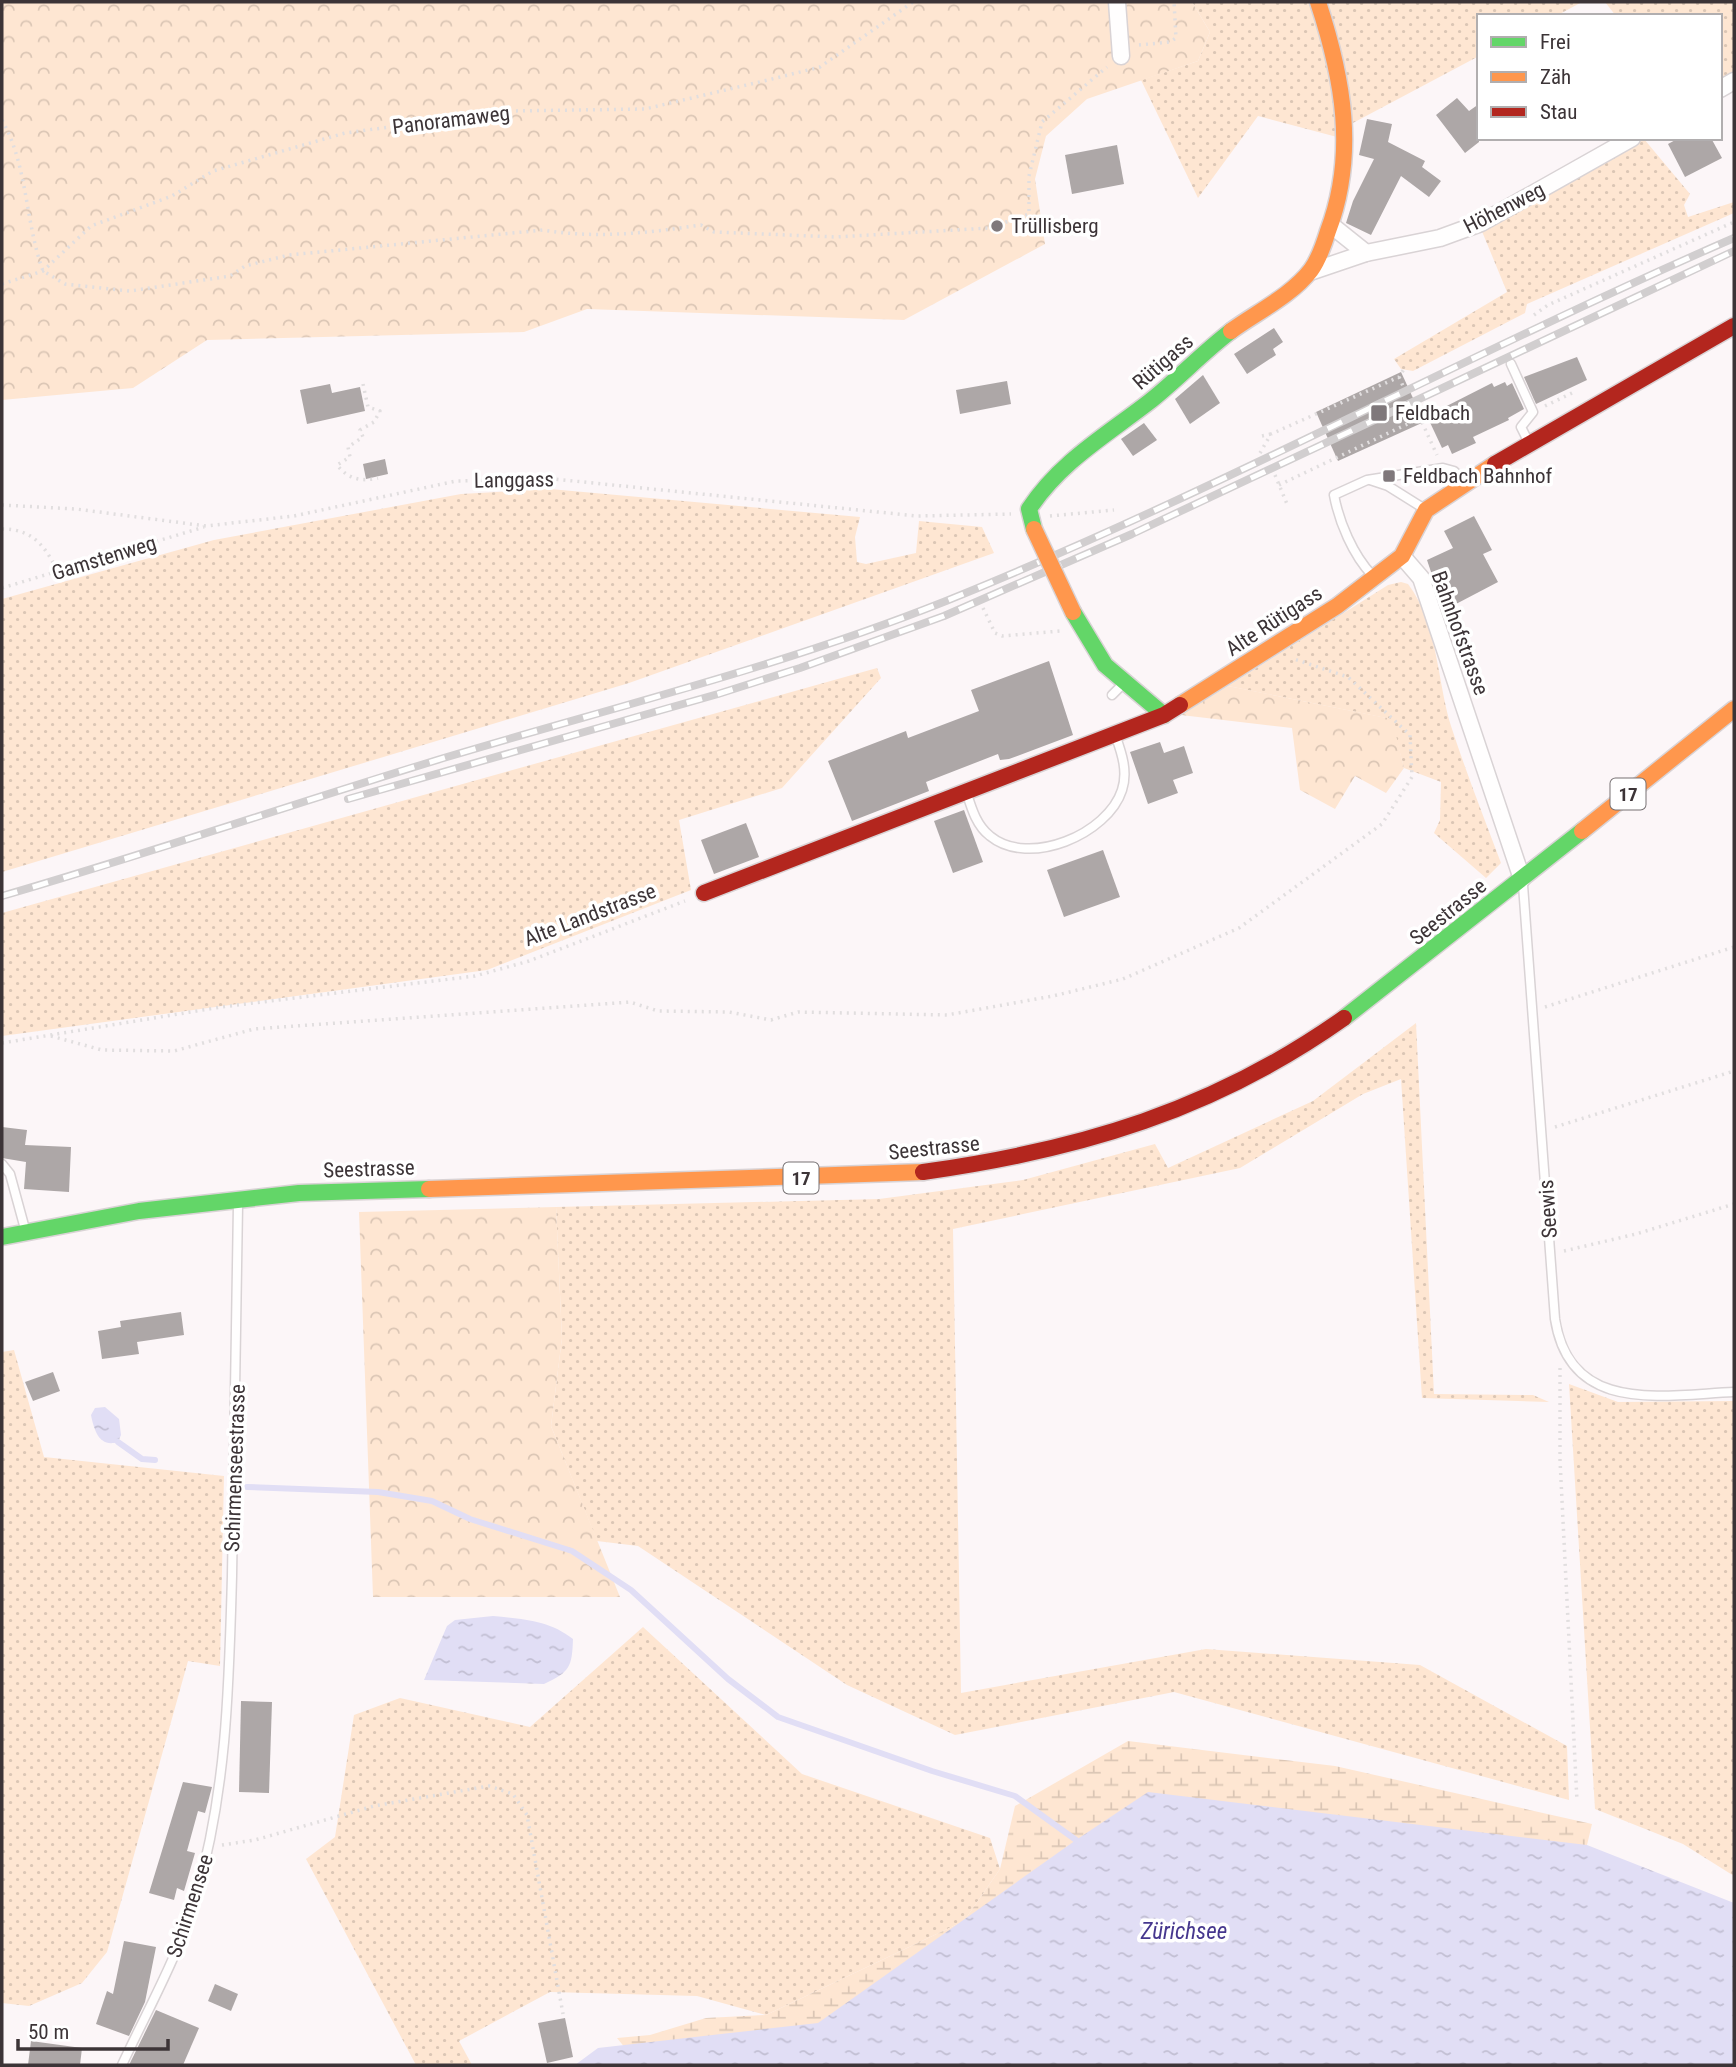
<svg xmlns="http://www.w3.org/2000/svg" width="1736" height="2067" font-family="'Roboto Condensed',sans-serif">
<defs>
<pattern id="grass-dots" width="8" height="8" patternUnits="userSpaceOnUse" patternTransform="scale(1.75)"><rect width="8" height="8" fill="#fee6d2"/><path d="M2 2h.1M6 6h.1" fill="none" stroke="#dbc6b5" stroke-width="1.8" stroke-linecap="round"/></pattern>
<pattern id="forest-crowns" width="20" height="18" patternUnits="userSpaceOnUse" patternTransform="scale(1.75)"><rect width="20" height="18" fill="#fee6d2"/><path d="M2 6a3 3 0 1 1 6 0M12 15a3 3 0 1 1 6 0" fill="none" stroke="#dbc6b5"/></pattern>
<pattern id="wetland-marsh" width="20" height="14" patternUnits="userSpaceOnUse" patternTransform="scale(1.75)"><rect width="20" height="14" fill="#fee6d2"/><path d="M1 5h8M5 5V1M11 12h8M15 12V8" fill="none" stroke="#dbc6b5"/></pattern>
<pattern id="water-ripples" width="26" height="14" patternUnits="userSpaceOnUse" patternTransform="scale(1.75)"><rect width="26" height="14" fill="#e1def5"/><path d="M2 4q2-2 4 0t4 0M15 11q2-2 4 0t4 0" fill="none" stroke="#c2bfd3"/></pattern>
</defs>
<rect width="100%" height="100%" fill="#fcf6f8"/>
<g fill="url(#grass-dots)">
<path d="M1192 2H1582L1556 16H1479V56L1351 124 1337 137 1258 116 1198 198 1141 80 1198 61 1210 32Z"/>
<path d="M1605 2H1731L1734 9V73L1720 81V16H1616Z"/>
<path d="M1644 139 1690 194 1684 205 1688 217 1734 202V213L1527 304 1525 313 1413 371 1401 369 1394 359 1507 292 1481 229Z"/>
<path d="M550 489 860 517 855 537 857 562 866 564 916 553 919 521 982 527 994 553 629 683 2 872V599L214 540 461 494Z"/>
<path d="M1401 582 1408 584C1438 623 1437 681 1451 726 1466 772 1484 818 1501 863L1486 878 1434 833 1440 820 1441 782 1404 768 1391 719 1228 686 1388 585Z"/>
<path d="M877 668 881 678 782 788 679 820 691 890 487 970 2 1036V913Z"/>
<path d="M1416 1023 1434 1394 1533 1395 1549 1402 1422 1398 1401 1079 1363 1094 1240 1168 953 1229 961 1693 1206 1649 1420 1665 1567 1746 1569 1800 1174 1692 955 1735 847 1685 638 1546 597 1541 551 1426 562 1338 556 1207 879 1199 1023 1180 1155 1144 1168 1168 1313 1101Z"/>
<path d="M14 1350 44 1457 224 1476 220 1666 188 1661 107 1952 82 1983 29 2006 2 2003V1352Z"/>
<path d="M1569 1384 1618 1402 1734 1401V1876L1683 1844 1595 1809Z"/>
<path d="M643 1627 802 1774 990 1838 1000 1869 964 1921 766 2015 697 1996 550 1992 459 2041 472 2065H416L306 1859 335 1837 354 1715 400 1698 530 1727Z"/>
</g>
<g fill="url(#forest-crowns)">
<path d="M2 2H1192L1210 32 1198 61 1087 99 1046 136 1035 179 1045 244 904 320 587 309 524 332 207 340 133 388 2 400Z"/>
<path d="M1228 686 1392 719 1404 768 1386 793 1355 776 1335 809 1300 790 1292 728 1181 715Z"/>
<path d="M556 1207 562 1338 551 1426 620 1597H373L359 1212Z"/>
</g>
<path fill="url(#wetland-marsh)" d="M1128 1741 1335 1766 1592 1824 1587 1845 1580 1853 866 2027 639 2065 617 2038 650 2035 706 2018 766 2015 964 1921 1000 1869 1015 1806Z"/>
<g fill="url(#water-ripples)">
<path d="M105 1407 119 1419 121 1435 118 1442C99 1448 94 1430 91 1415L95 1408Z"/>
<path d="M493 1616C523 1619 549 1620 573 1639 572 1667 570 1672 544 1684L424 1680 447 1626 455 1620Z"/>
<path d="M1148 1792 1587 1845 1734 1903V2065H575L598 2048 818 2023 1076 1840Z"/>
</g>
<g fill="none" stroke-linecap="round" stroke-linejoin="round">
<g stroke="#e1def5" stroke-width="6">
<path d="M118 1442 142 1459 155 1460"/>
<path d="M247 1487 378 1492 432 1501 470 1519 572 1551 631 1590 728 1679 778 1717 932 1771 1015 1796 1076 1840"/>
</g>
</g>
<g fill="#ada7a7">
<path d="M1457 98 1469 111 1479 104V142L1465 153 1436 115Z"/>
<path d="M1367 119 1392 124 1388 142 1425 161 1422 167 1441 181 1429 197 1401 176 1371 235 1346 223 1353 201 1374 159 1359 155Z"/>
<path d="M1679 138H1711L1722 158 1685 177 1668 144Z"/>
<path d="M1117 145 1124 184 1072 194 1065 155Z"/>
<path d="M1274 328 1283 342 1273 349 1276 355 1247 374 1234 354Z"/>
<path d="M1577 357 1587 380 1536 404 1524 377Z"/>
<path d="M1401 372 1424 422 1338 461 1316 412Z"/>
<path d="M1203 375 1220 403 1190 424 1175 399Z"/>
<path d="M1007 381 1011 404 960 414 956 390Z"/>
<path d="M1505 382 1507 386 1512 383 1524 409 1508 418 1509 420 1473 437 1476 443 1452 454 1448 445 1442 448 1427 416 1492 383 1494 387Z"/>
<path d="M330 384 332 393 360 387 365 411 307 424 300 390Z"/>
<path d="M1144 423 1157 440 1133 456 1121 439Z"/>
<path d="M385 459 388 474 366 479 363 464Z"/>
<path d="M1474 516 1492 550 1483 554 1498 582 1456 604 1443 578 1434 581 1427 560 1453 548 1444 531Z"/>
<path d="M1049 661 1073 735 1009 759 1000 760 998 754 926 782 929 791 852 821 828 761 906 731 908 738 979 711 971 690Z"/>
<path d="M1160 742 1164 753 1184 746 1193 773 1173 780 1178 793 1148 804 1130 752Z"/>
<path d="M964 810 983 862 953 873 934 821Z"/>
<path d="M746 823 759 857 714 874 701 840Z"/>
<path d="M1103 850 1120 897 1064 917 1047 870Z"/>
<path d="M2 1127 27 1130 25 1145 71 1147 69 1192 24 1189 26 1162 2 1158Z"/>
<path d="M181 1312 184 1335 137 1342 139 1354 102 1359 98 1331 121 1327 120 1321Z"/>
<path d="M53 1372 60 1391 33 1401 25 1382Z"/>
<path d="M241 1701 272 1702 269 1793 239 1792Z"/>
<path d="M183 1782 212 1787 205 1813 198 1811 187 1851 195 1853 184 1891 177 1888 174 1900 149 1893Z"/>
<path d="M124 1941 156 1947 145 2002 129 2036 96 2024 107 1991 113 1994Z"/>
<path d="M215 1984 238 1994 231 2011 208 2001Z"/>
<path d="M156 2010 199 2028 183 2065H129Z"/>
<path d="M565 2018 573 2057 547 2063 538 2023Z"/>
<path d="M31 2041 82 2048 80 2065H28Z"/>
</g>
<g fill="none" stroke-linecap="round" stroke-linejoin="round">
<defs>
<g id="lane">
<path d="M1511 364 1533 412 1521 427 1528 441"/>
<path d="M1370 480 1388 486 1423 508"/>
<path d="M1372 575C1353 555 1339 522 1334 495L1367 480 1443 468 1454 471 1464 481"/>
<path d="M1112 695 1124 683"/>
<path d="M967 794C972 810 977 826 990 836 1029 868 1108 834 1122 790 1128 772 1122 754 1116 737"/>
<path d="M1523 885 1555 1319C1570 1415 1662 1395 1734 1392"/>
<path d="M2 1164 10 1174 25 1229"/>
<path d="M122 2065C148 2009 179 1955 196 1896 227 1790 229 1684 232 1576 235 1452 236 1328 238 1205"/>
</g>
<g id="street">
<path d="M1117 2 1121 56"/>
<path d="M1720 89 1734 81"/>
<path d="M1331 225 1366 253"/>
<path d="M1310 272 1366 253 1440 238 1481 223 1632 138"/>
<path d="M1402 556 1421 578 1522 879"/>
</g>
<g id="fast">
<path d="M1034 529 1029 509C1060 462 1105 436 1149 402 1177 380 1202 353 1231 331"/>
<path d="M1073 612 1105 665 1164 715"/>
<path d="M1344 1018 1582 831"/>
<path d="M2 1237 139 1211 299 1193 429 1189"/>
</g>
<g id="slow">
<path d="M1231 331C1257 312 1291 296 1311 270 1319 259 1324 244 1328 231 1357 154 1343 78 1318 2"/>
<path d="M1180 705 1337 606 1402 556 1426 510 1495 464"/>
<path d="M1582 831 1734 709"/>
<path d="M429 1189 923 1172"/>
</g>
<g id="jam">
<path d="M1495 464 1734 326"/>
<path d="M704 893 1164 715 1180 705"/>
<path d="M923 1172C1080 1150 1214 1110 1344 1018"/>
</g>
</defs>
<use href="#lane" stroke="#d9d3d5" stroke-width="11"/>
<use href="#street" stroke="#d9d3d5" stroke-width="19"/>
<use href="#fast" stroke="#d9d3d5" stroke-width="19"/>
<use href="#slow" stroke="#d9d3d5" stroke-width="19"/>
<use href="#jam" stroke="#d9d3d5" stroke-width="19"/>
<g stroke="#e1dedf" stroke-width="3.5" stroke-dasharray="2 5" stroke-linecap="butt">
<path d="M1139 45 1170 42 1176 38 1174 2"/>
<path d="M2 120C28 166 25 222 43 271L65 284 130 291 230 276 245 266 289 255 543 230C597 239 647 233 701 225L714 232 836 237 989 228 1029 214V176L1042 122 1107 67"/>
<path d="M2 284 43 271 91 226 172 196 213 171 345 133 509 111 645 109 772 79 820 67 913 2"/>
<path d="M1534 315 1548 305 1734 222"/>
<path d="M1399 377 1403 386"/>
<path d="M363 384 368 407 380 411 374 422 360 430 363 437 348 447 350 457 337 465C348 479 361 482 378 478"/>
<path d="M1545 406 1572 393"/>
<path d="M1262 436 1271 434"/>
<path d="M1260 453 1271 434 1399 377 1404 369"/>
<path d="M1275 475 1287 504"/>
<path d="M1279 485 1420 418 1437 455"/>
<path d="M2 505 76 509 206 526 294 516 456 481 554 479 917 516 1011 514"/>
<path d="M1050 516 1114 510"/>
<path d="M2 529C33 529 45 546 58 572"/>
<path d="M2 588 204 527"/>
<path d="M983 608 995 633 1002 636 1060 631"/>
<path d="M1545 1007 1734 947"/>
<path d="M51 1036 102 1050 174 1051 254 1029 630 1002 658 1011 729 1012 771 1020 798 1012 947 1015 1053 996 1123 979 1239 928 1382 824 1412 777 1410 735 1348 677 1294 659"/>
<path d="M2 1043 221 1007 475 976 529 961 685 901"/>
<path d="M1555 1127 1734 1071"/>
<path d="M1564 1251 1636 1234 1734 1204"/>
<path d="M1560 1368V1460L1577 1801"/>
<path d="M222 1845 255 1840 374 1806 489 1786 513 1794 527 1815 563 2014"/>
</g>
<use href="#lane" stroke="#fffefe" stroke-width="8"/>
<use href="#street" stroke="#fffefe" stroke-width="16"/>
<use href="#fast" stroke="#63d668" stroke-width="16"/>
<use href="#slow" stroke="#ff974d" stroke-width="16"/>
<use href="#jam" stroke="#b3261e" stroke-width="16"/>
<defs>
<g id="rail">
<path d="M348 799 718 694 800 668 944 616 1132 534 1734 251"/>
<path d="M2 896C151 853 298 802 447 757 614 707 783 666 946 601 1214 493 1469 353 1734 238"/>
</g>
</defs>
<use href="#rail" stroke="#d1cecf" stroke-width="8"/>
<use href="#rail" stroke="#fff" stroke-width="5" stroke-dasharray="16" stroke-linecap="butt"/>
<defs>
<path id="slow-bridge" d="M1034 529 1073 612"/>
</defs>
<use href="#slow-bridge" stroke="#d9d3d5" stroke-width="19" stroke-linecap="butt"/>
<use href="#slow-bridge" stroke="#ff974d" stroke-width="16"/>
</g>
<g fill="#7f787b" stroke="#fff" stroke-width="2.5">
<circle cx="997" cy="226" r="7"/>
<rect x="1370" y="404" width="18" height="18" rx="3.5"/>
<rect x="1382" y="469" width="14" height="14" rx="3.5"/>
</g>
<g text-anchor="middle" dominant-baseline="central" stroke-width="7" stroke-linejoin="round" paint-order="stroke">
<g fill="#fff" stroke="#767173" stroke-width="2">
<rect x="1610.5" y="778.5" width="35" height="31" rx="5"/>
<rect x="783.5" y="1162.5" width="35" height="31" rx="5"/>
</g>
<g font-size="19" font-weight="bold" fill="#3c3437">
<text x="1628" y="794">17</text>
<text x="801" y="1178">17</text>
</g>
<g font-size="21" fill="#3c3437" stroke="#fff">
<text transform="translate(451 120) rotate(-7)">Panoramaweg</text>
<text transform="translate(1504 208) rotate(-27)">Höhenweg</text>
<text transform="translate(1163 362) rotate(-41)">Rütigass</text>
<text transform="translate(514 480) rotate(-1)">Langgass</text>
<text transform="translate(104 558) rotate(-17)">Gamstenweg</text>
<text transform="translate(1274 621) rotate(-33)">Alte Rütigass</text>
<text transform="translate(1460 633) rotate(70)">Bahnhofstrasse</text>
<text transform="translate(1448 912) rotate(-39)">Seestrasse</text>
<text transform="translate(590 915) rotate(-21)">Alte Landstrasse</text>
<text transform="translate(934 1148) rotate(-6)">Seestrasse</text>
<text transform="translate(369 1169) rotate(-2)">Seestrasse</text>
<text transform="translate(1548 1209) rotate(-94)">Seewis</text>
<text transform="translate(235 1468) rotate(-88)">Schirmenseestrasse</text>
<text transform="translate(190 1906) rotate(-72)">Schirmensee</text>
</g>
<g font-size="21" fill="#3c3437" stroke="#fff" text-anchor="start">
<text x="1011" y="226">Trüllisberg</text>
<text x="1395" y="413">Feldbach</text>
<text x="1403" y="476">Feldbach Bahnhof</text>
</g>
<g font-size="23" font-style="italic" fill="#46378e" stroke="#fff">
<text x="1184" y="1931">Zürichsee</text>
</g>
</g>
<rect width="1736" height="2067" fill="none" stroke="#3c3437" stroke-width="7"/>
<rect x="1477" y="14" width="245" height="126" fill="#ffffff" stroke="#b1aeaf" stroke-width="2"/>
<rect x="1491" y="37" width="35" height="10" fill="#63d668" stroke="#b1aeaf" stroke-width="2"/>
<text x="1540" y="49" font-size="21" fill="#3c3437">Frei</text>
<rect x="1491" y="72" width="35" height="10" fill="#ff974d" stroke="#b1aeaf" stroke-width="2"/>
<text x="1540" y="84" font-size="21" fill="#3c3437">Zäh</text>
<rect x="1491" y="107" width="35" height="10" fill="#b3261e" stroke="#b1aeaf" stroke-width="2"/>
<text x="1540" y="119" font-size="21" fill="#3c3437">Stau</text>
<path d="M18 2039v10h150v-10" fill="none" stroke="#3c3437" stroke-width="3.5"/>
<text x="28" y="2039" font-size="21" fill="#3c3437" stroke="#ffffff" stroke-width="5" paint-order="stroke">50 m</text>
</svg>
